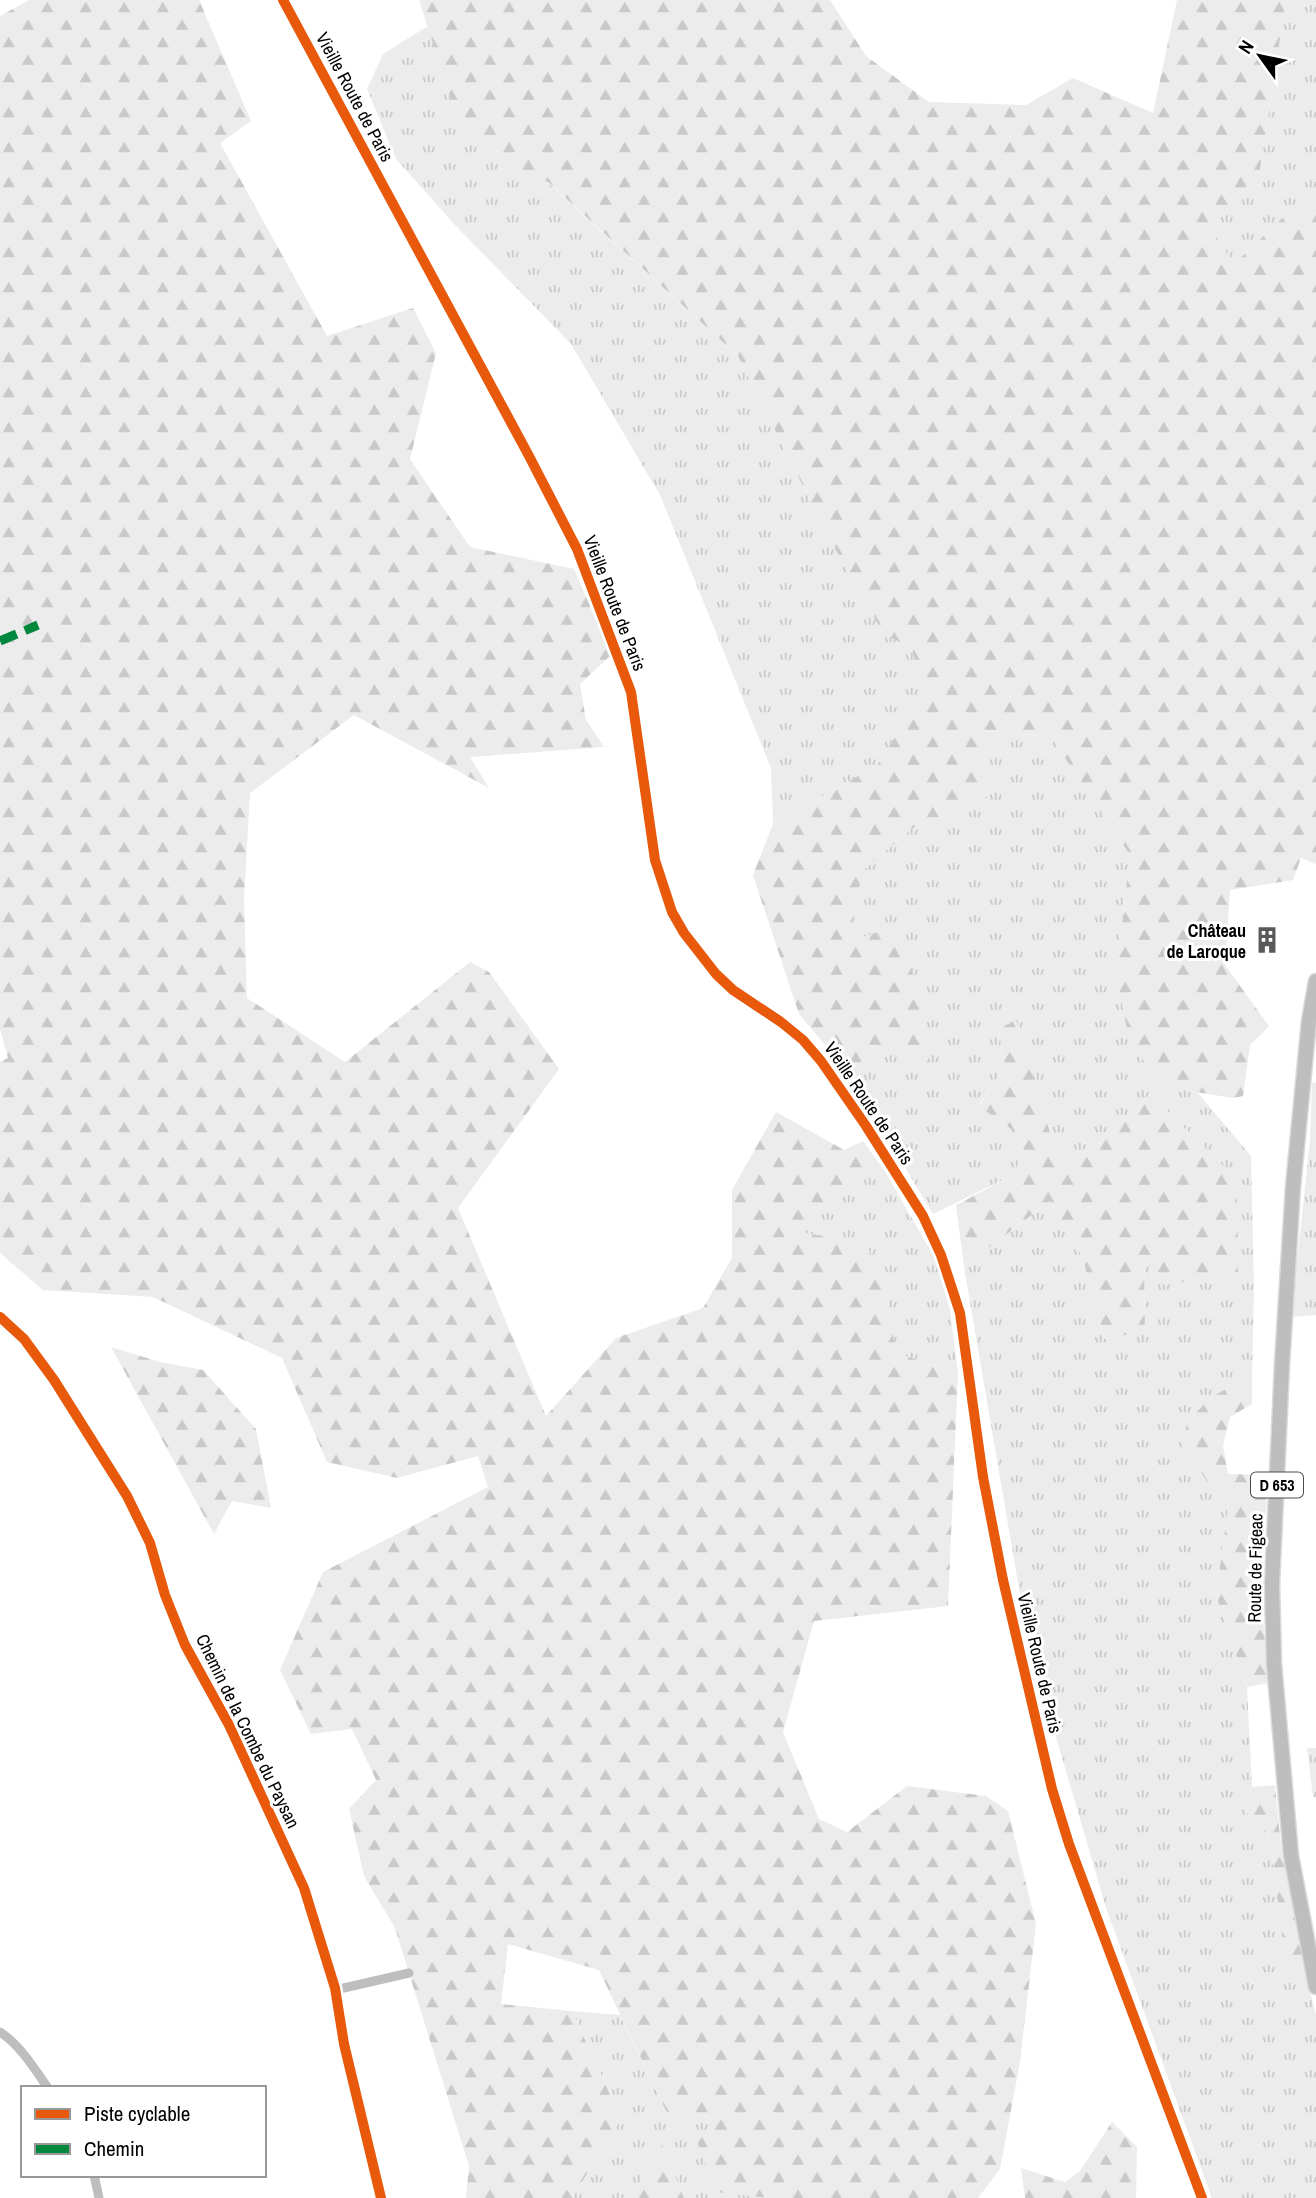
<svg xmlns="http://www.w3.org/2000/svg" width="1316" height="2198" font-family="'Archivo Narrow',sans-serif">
<defs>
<pattern id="grass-tufts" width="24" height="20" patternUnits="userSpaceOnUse" patternTransform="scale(1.75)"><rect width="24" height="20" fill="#ececec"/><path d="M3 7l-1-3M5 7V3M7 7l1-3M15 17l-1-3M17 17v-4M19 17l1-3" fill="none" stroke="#c9c9c9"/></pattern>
<pattern id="forest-firs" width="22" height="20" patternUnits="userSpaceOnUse" patternTransform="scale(1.75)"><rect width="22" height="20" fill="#ececec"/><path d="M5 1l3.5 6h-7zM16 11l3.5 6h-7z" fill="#c9c9c9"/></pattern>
</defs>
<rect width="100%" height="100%" fill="#fff"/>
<g fill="url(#grass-tufts)">
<path d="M1289 0H1316V205L1292 209 1234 264 1208 226 1259 176 1285 6Z"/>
<path d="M428 26 454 109 524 177 547 182 738 356 830 540 883 632 912 649 922 694 877 765 773 824 771 768 660 495 571 344 456 226 396 159 367 89 383 54Z"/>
<path d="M979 730 1052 737 1130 855 1116 975 1164 1087 1197 1092 1251 1156 1254 1287 1252 1375 1213 1396 1187 1421 1231 1486 1216 1596 1247 1687 1252 1787 1244 1810 1269 1835 1287 1974 1306 1975 1316 2015V2198H1212L1106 1908 1028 1641 964 1267 1050 1201 1082 1256 1105 1339 1145 1330 1144 1257 1150 1094 1095 1148 1056 1154 1016 1021 999 1029 1004 1067 979 1105 1025 1139 1015 1174 933 1214 846 1070 900 1040 932 1082 904 926 847 942 862 871 911 829 987 798Z"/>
<path d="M1310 1140 1316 1141V1315L1291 1317Z"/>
<path d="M886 1173 934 1257 950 1309 958 1373 896 1353 885 1284 795 1232 850 1178Z"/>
<path d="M1307 1748H1316V1797H1313Z"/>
<path d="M572 2011 620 2015 669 2117 705 2115 714 2124 716 2191 769 2198H684L662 2146 630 2198H572L621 2119Z"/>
</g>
<g fill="url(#forest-firs)">
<path d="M29 0H199L251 121 220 143 327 336 413 308 436 353 410 459 470 547 574 569 611 655 580 684 586 720 604 747 470 757 489 788 354 715 250 793 244 898 247 998 345 1062 470 962 489 972 559 1069 458 1208 546 1416 616 1338 703 1308 732 1258V1190L776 1112 844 1150 863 1141 886 1173 850 1178 796 1231 866 1244 885 1284 896 1353 958 1373 948 1606 814 1621 783 1732 819 1819 847 1832 907 1786 986 1796 1008 1811 1036 1924 1020 2062 1000 2169 978 2198H769L716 2192 696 2139 714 2124 705 2115 669 2117 599 1970 508 1944 501 2004 572 2011 621 2119 572 2198H466L469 2166 395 1928 364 1876 349 1809 376 1780 352 1729 311 1734 280 1670 323 1572 488 1487 478 1456 397 1478 327 1462 282 1358 153 1297 43 1290 0 1253V1062L8 1058 0 1029V16Z"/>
<path d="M419 0H830L866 56 929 102 1026 105 1073 78 1153 113 1177 0H1289L1285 6 1259 176 1209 226 1234 264 1292 209 1316 205V864L1301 858 1293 880 1230 890 1225 965 1269 1026 1250 1045 1243 1096 1233 1098 1164 1087 1130 1043 1116 975 1130 855 1051 737 979 730 987 798 911 829 863 871 847 941 904 925 933 1084 900 1041 846 1070 799 1014 753 875 773 824 877 765 922 694 912 649 883 633 830 540 738 356 548 182 524 177 454 109Z"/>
<path d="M1016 1020 1056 1153 1095 1148 1150 1094 1237 1179 1238 1272 1164 1285 1144 1259 1145 1331 1105 1339 1082 1256 1050 1201 964 1267 956 1205 1015 1174 1025 1139 979 1106 1004 1067 999 1029Z"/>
<path d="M111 1347 160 1362 203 1370 256 1429 271 1508 232 1501 214 1534Z"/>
<path d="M1252 1375V1404L1230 1417 1223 1445 1228 1474 1269 1475 1260 1577 1268 1683 1247 1687 1216 1596 1231 1486 1209 1484 1183 1447 1187 1421 1213 1396Z"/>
<path d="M1275 1785 1281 1846 1306 1975 1287 1974 1269 1835 1244 1810 1252 1787Z"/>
<path d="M1112 2122 1137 2147 1136 2198H1025L1021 2168 1065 2182 1080 2171Z"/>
<path d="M662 2145 684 2198H630Z"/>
</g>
<path fill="#ececec" d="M1312 1082 1316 1083V1141L1310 1140Z"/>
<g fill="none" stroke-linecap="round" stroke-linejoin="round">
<defs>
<path id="primary" d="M1316 981 1309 1021 1293 1187 1282 1365 1272 1584 1274 1664 1291 1855 1316 1987"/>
</defs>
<use href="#primary" stroke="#dbdbdb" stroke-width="17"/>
<g stroke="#bebebe" stroke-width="9">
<path d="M0 1317 24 1339 54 1380 127 1496 150 1543 165 1595 185 1645 229 1725 304 1888 335 1988 344 2044 381 2198"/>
<path d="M335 1990 409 1973"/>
<path d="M0 2032C20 2045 34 2068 48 2088"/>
<path d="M94 2175 99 2198"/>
</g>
<path stroke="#bebebe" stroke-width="10" d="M283 0 529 456 577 549 631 692 655 860 672 912 684 933 716 974 733 990 781 1022 803 1040 821 1061 866 1126 923 1216 941 1255 960 1313 983 1477 1003 1580 1052 1789 1069 1844 1202 2198"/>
<use href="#primary" stroke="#bebebe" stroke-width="14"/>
<path stroke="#00873e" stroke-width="9" stroke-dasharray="18 9" stroke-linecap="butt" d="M0 641 38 625"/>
<defs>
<g id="cycleway">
<path d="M283 0 529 456 577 549 631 692 655 860 672 912 684 933 716 974 733 990 781 1022 803 1040 821 1061 866 1126 923 1216 941 1255 960 1313 983 1477 1003 1580 1052 1789 1069 1844 1202 2198"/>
<path d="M0 1317 24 1339 54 1380 127 1496 150 1543 165 1595 185 1645 229 1725 304 1888 335 1988 344 2044 381 2198"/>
</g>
</defs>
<use href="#cycleway" stroke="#fff" stroke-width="15"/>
<use href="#cycleway" stroke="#e8590c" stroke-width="10"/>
</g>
<defs>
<symbol id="building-bare" viewBox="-9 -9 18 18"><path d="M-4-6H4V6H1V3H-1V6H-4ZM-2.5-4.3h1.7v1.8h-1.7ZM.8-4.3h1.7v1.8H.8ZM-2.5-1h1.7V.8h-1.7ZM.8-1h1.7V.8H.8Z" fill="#595959" stroke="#fff" stroke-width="2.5" paint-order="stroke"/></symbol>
</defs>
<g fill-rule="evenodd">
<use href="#building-bare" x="1248" y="921" width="38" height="38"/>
</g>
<g text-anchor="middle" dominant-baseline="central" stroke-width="6" stroke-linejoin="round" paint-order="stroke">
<rect fill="#fff" stroke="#4c4c4c" stroke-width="2" x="1251" y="1472.5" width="52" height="25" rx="5"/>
<g font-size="16" font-weight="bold" fill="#000">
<text x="1277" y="1485">D 653</text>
</g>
<g font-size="18" fill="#000" stroke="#fff">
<text transform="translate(355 97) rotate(62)">Vieille Route de Paris</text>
<text transform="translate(615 603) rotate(69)">Vieille Route de Paris</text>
<text transform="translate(869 1103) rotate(56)">Vieille Route de Paris</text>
<text transform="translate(1255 1568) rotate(-89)">Route de Figeac</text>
<text transform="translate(1040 1663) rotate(77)">Vieille Route de Paris</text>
<text transform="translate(248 1731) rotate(64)">Chemin de la Combe du Paysan</text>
</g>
<g font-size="18" font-weight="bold" fill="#000" stroke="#fff" text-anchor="end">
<text x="1246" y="930">Château<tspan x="1246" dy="21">de Laroque</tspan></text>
</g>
</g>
<rect x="21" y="2086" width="245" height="91" fill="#ffffff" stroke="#999999" stroke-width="2"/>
<rect x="35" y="2109" width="35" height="10" fill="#e8590c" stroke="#999999" stroke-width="2"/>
<text x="84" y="2121" font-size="21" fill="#000000">Piste cyclable</text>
<rect x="35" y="2144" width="35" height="10" fill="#00873e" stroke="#999999" stroke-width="2"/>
<text x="84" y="2156" font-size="21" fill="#000000">Chemin</text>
<g transform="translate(1260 56) rotate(303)" stroke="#ffffff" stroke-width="5" paint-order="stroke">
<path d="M0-5L12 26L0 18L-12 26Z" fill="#000000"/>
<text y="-10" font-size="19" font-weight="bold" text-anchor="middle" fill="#000000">N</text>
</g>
</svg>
